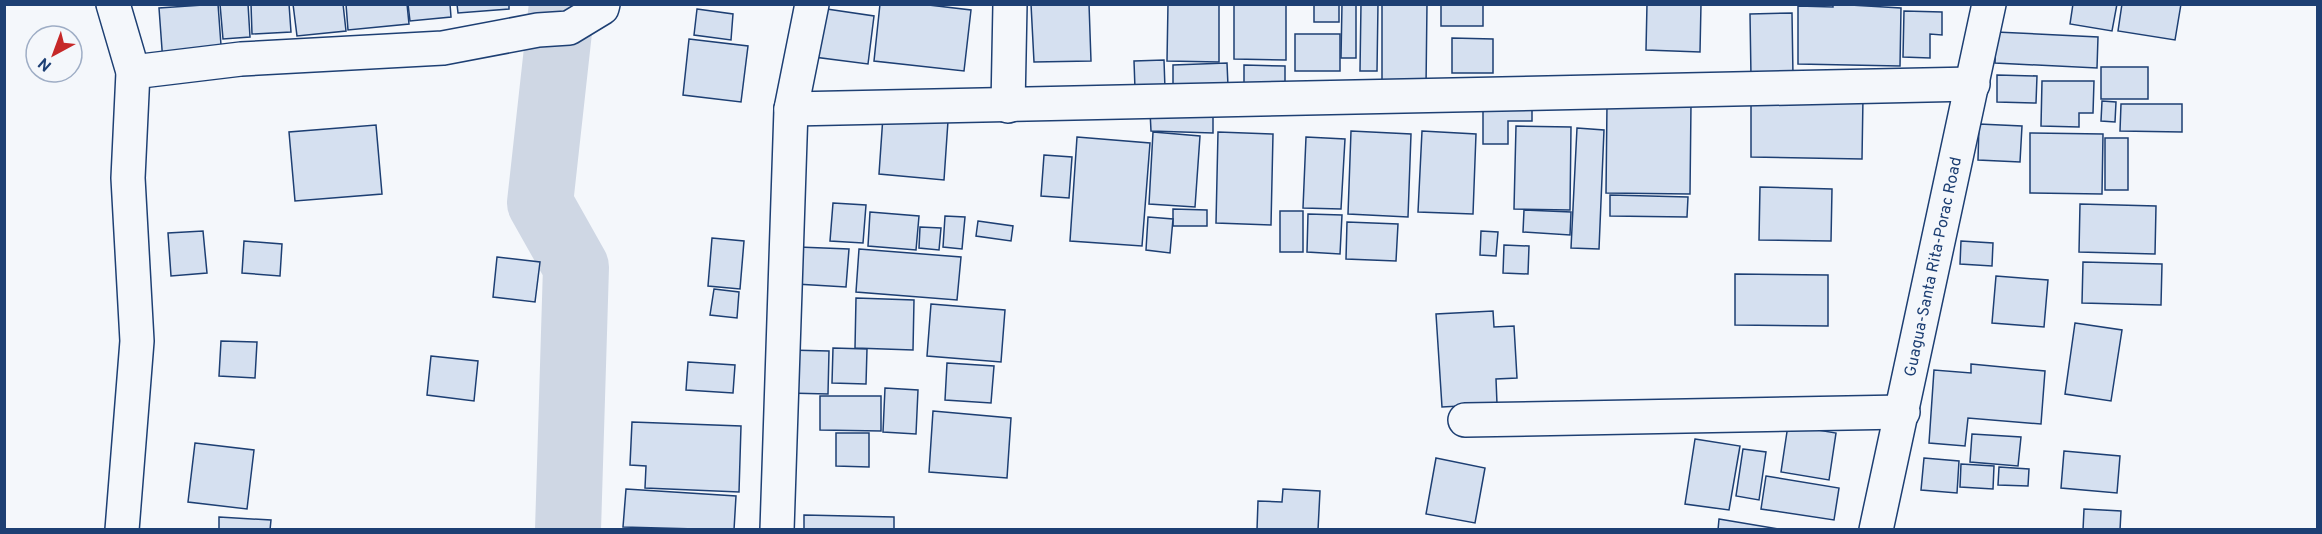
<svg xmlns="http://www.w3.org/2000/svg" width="2322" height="534" font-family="Overpass,sans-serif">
<rect width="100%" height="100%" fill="#f4f7fb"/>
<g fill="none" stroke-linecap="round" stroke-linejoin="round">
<path stroke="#cfd7e4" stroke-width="66" d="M562 4 540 203 576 267 568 530"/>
</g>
<g fill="#d5e0f0" stroke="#1d3f73" stroke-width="1.5">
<path d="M218 4 222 59 163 63 159 8Z"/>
<path d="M220 4H248L250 37 223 39Z"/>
<path d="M251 4H289L291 32 252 34Z"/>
<path d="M293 4H343L346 31 297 36Z"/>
<path d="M346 4H407L409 24 348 30Z"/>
<path d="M408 4H450L451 17 410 21Z"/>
<path d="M457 4H509V9L458 13Z"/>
<path d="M880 4H920L971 10 964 71 874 61Z"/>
<path d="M1031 4H1089L1091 61 1034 62Z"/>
<path d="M1168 4H1219V62L1167 61Z"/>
<path d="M1234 4H1286V60L1234 59Z"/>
<rect x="1314" y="4" width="25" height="18"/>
<path d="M1342 4H1356V58H1341Z"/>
<path d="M1361 4H1378L1377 71H1360Z"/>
<path d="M1382 4H1427L1426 87H1382Z"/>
<rect x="1441" y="4" width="42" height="22"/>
<path d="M1647 4H1701L1700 52 1646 50Z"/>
<path d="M1833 4 1901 8 1900 66 1798 64V6L1833 7Z"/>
<path d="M2073 4H2117L2112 31 2070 24Z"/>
<path d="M2122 4H2181L2175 40 2118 31Z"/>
<path d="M820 8 874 16 868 64 814 57Z"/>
<path d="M697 9 733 14 731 40 694 35Z"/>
<path d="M1904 11 1942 12V35L1930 34V58L1903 57Z"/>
<path d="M1792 13 1793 77H1751L1750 14Z"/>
<path d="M1996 32 2098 37 2097 68 1995 63Z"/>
<rect x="1295" y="34" width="45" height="37"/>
<path d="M1452 38 1493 39V73H1452Z"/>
<path d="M689 39 748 46 741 102 683 95Z"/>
<path d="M1164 60 1165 89H1135L1134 61Z"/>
<path d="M1227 63 1228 86 1173 87V65Z"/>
<path d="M1244 65 1285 66V88L1244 87Z"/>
<rect x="2101" y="67" width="47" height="32"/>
<path d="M1997 75 2037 76 2036 103 1997 102Z"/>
<path d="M2042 81H2094L2093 113H2079V127L2041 126Z"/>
<path d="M1751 95 1863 97 1862 159 1751 157Z"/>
<path d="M1483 98 1532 99V121H1508V144H1483Z"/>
<path d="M2102 101 2116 102 2115 122 2101 121Z"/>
<path d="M1607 104H1691L1690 194 1606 193Z"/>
<path d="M2121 104H2182V132L2120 131Z"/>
<path d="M1150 111 1213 112V133L1151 131Z"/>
<path d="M883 116 948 121 944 180 879 174Z"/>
<path d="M1979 124 2022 126 2020 162 1978 160Z"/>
<path d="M376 125 382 194 295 201 289 132Z"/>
<path d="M1516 126 1571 127 1570 210 1514 209Z"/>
<path d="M1577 128 1604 130 1599 249 1571 248Z"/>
<path d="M1351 131 1411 134 1408 217 1348 214Z"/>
<path d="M1422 131 1476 134 1473 214 1418 212Z"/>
<path d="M1153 132 1200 136 1195 207 1149 204Z"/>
<path d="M1218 132 1273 134 1271 225 1216 223Z"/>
<path d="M2030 133 2103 134 2102 194 2030 193Z"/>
<path d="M1077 137 1150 143 1142 246 1070 241Z"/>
<path d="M1306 137 1345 139 1341 209 1303 208Z"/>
<rect x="2105" y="138" width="23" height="52"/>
<path d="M1044 155 1072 157 1069 198 1041 196Z"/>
<path d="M1760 187 1832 189 1831 241 1759 240Z"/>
<path d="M1610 195 1688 197 1687 217 1610 216Z"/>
<path d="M833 203 866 205 863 243 830 241Z"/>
<path d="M2080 204 2156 206 2155 254 2079 252Z"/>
<path d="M1173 209 1207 210V226H1173Z"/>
<path d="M1524 210 1571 212 1570 235 1523 232Z"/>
<rect x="1280" y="211" width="23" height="41"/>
<path d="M870 212 919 216 916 250 868 246Z"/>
<path d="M1308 214 1342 215 1340 254 1307 252Z"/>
<path d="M945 216 965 217 962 249 943 247Z"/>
<path d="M1148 217 1173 219 1170 253 1146 250Z"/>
<path d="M978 221 1013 226 1011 241 976 236Z"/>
<path d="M1347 222 1398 224 1396 261 1346 259Z"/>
<path d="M920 227 941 228 939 250 919 248Z"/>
<path d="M203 231 207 273 171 276 168 233Z"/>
<path d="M1481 231 1498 232 1496 256 1480 255Z"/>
<path d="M712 238 744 241 740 289 708 286Z"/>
<path d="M244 241 282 244 280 276 242 273Z"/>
<path d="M1961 241 1993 243 1992 266 1960 264Z"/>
<path d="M1504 245 1529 246 1528 274 1503 273Z"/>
<path d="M798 247 849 249 846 287 796 284Z"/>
<path d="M859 249 961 257 957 300 856 292Z"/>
<path d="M497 257 540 262 535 302 493 297Z"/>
<path d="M2083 262 2162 264 2161 305 2082 303Z"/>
<path d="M1735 274 1828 275V326L1735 325Z"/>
<path d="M1996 276 2048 280 2044 327 1992 323Z"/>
<path d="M714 289 739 292 737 318 710 315Z"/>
<path d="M856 298 914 300 913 350 855 348Z"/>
<path d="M931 304 1005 310 1001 362 927 356Z"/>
<path d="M1493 311 1494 327 1514 326 1517 378 1496 379 1497 404 1442 407 1436 314Z"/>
<path d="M2075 323 2122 330 2111 401 2065 394Z"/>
<path d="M221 341 257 342 255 378 219 376Z"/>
<path d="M833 348 867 349 866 384 832 383Z"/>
<path d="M788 350 829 351 828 394 787 393Z"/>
<path d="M431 356 478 361 474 401 427 395Z"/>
<path d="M688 362 735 365 733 393 686 390Z"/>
<path d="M947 363 994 366 991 403 945 400Z"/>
<path d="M1971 364 2045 371 2041 424 1968 418 1965 446 1929 443 1934 370 1971 373Z"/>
<path d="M885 388 918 390 916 434 883 432Z"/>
<path d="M820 396H881V431L820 430Z"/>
<path d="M933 411 1011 418 1007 478 929 472Z"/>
<path d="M632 422 741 426 739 492 645 488 646 466 630 465Z"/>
<path d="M1788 425 1836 433 1829 480 1781 472Z"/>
<path d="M836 433H869V467L836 466Z"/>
<path d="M1972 434 2021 437 2018 466 1970 462Z"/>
<path d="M1695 439 1740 446 1729 510 1685 504Z"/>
<path d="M195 443 254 450 247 509 188 502Z"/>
<path d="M1743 449 1766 452 1759 500 1736 496Z"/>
<path d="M2064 451 2120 456 2117 493 2061 488Z"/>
<path d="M1436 458 1485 468 1475 523 1426 514Z"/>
<path d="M1924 458 1959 461 1957 493 1921 490Z"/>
<path d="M1961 464 1994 466 1993 489 1960 487Z"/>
<path d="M1999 467 2029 469 2028 486 1998 485Z"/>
<path d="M1766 476 1839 488 1834 520 1761 509Z"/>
<path d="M626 489 736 496 734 530 623 527Z"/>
<path d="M1283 489 1320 491 1318 530H1257L1258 501 1282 502Z"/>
<path d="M2084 509 2121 511 2120 530H2083Z"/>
<path d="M804 515 894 517V530H804Z"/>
<path d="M219 517 271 520 270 530H219Z"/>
<path d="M1719 519 1784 530H1718Z"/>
</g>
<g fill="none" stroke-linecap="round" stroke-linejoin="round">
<defs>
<g id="minor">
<path d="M113 4 133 72 128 178 137 341 122 530"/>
<path d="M133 72 241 59 443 48 538 30 569 28 602 8 603 4"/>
<path d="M1008 106 1010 4"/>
<path d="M791 109 1973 84"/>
<path d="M1465 420 1903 412"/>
<path d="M777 530 791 109 812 4"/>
</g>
<path id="major" d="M1876 530 1989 4"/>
</defs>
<use href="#minor" stroke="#1d3f73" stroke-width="36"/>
<use href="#major" stroke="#1d3f73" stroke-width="36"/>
<use href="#minor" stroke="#f4f7fb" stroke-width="33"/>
<use href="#major" stroke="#f4f7fb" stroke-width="33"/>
</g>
<g text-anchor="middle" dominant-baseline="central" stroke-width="4.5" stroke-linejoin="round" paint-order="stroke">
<g font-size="16" fill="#1d3f73" stroke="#f4f7fb">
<text transform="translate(1934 267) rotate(-78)">Guagua-Santa Rita-Porac Road</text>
</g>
</g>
<rect width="2322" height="534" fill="none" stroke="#1d3f73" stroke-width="12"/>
<g transform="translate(54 54) rotate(221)"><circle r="28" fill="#f4f7fb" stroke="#9eadc5" stroke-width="1.5"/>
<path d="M0-4.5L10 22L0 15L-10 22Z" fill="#c62828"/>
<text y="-9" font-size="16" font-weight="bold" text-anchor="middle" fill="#1d3f73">N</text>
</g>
</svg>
